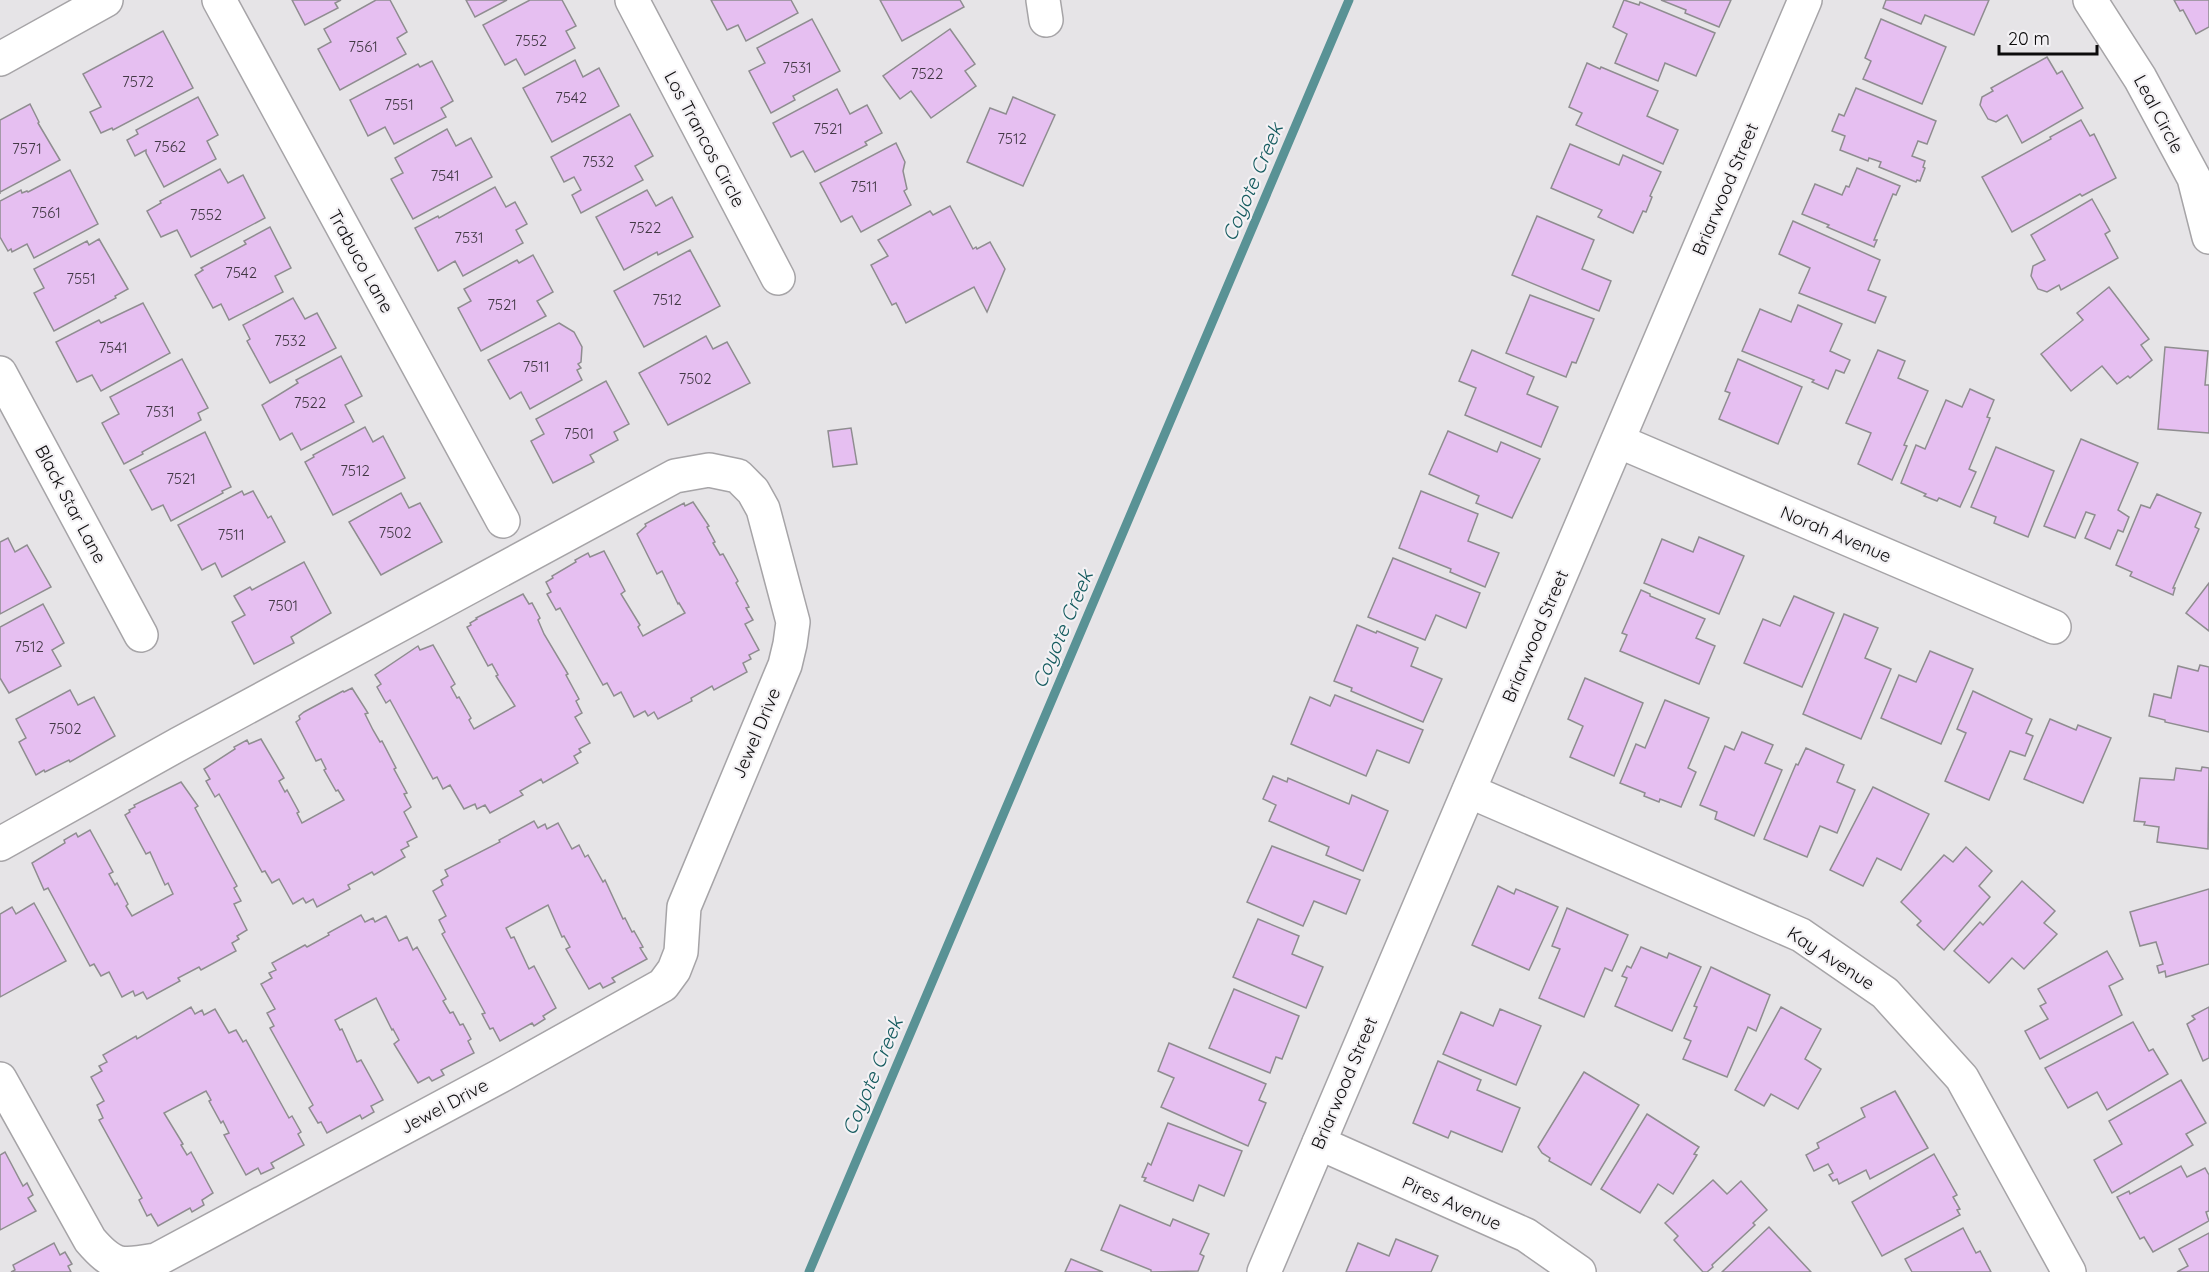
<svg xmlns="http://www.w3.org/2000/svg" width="2209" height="1272" font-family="Quicksand,sans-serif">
<rect width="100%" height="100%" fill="#e6e4e7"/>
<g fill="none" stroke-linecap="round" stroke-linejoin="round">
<path stroke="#599295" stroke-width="9" d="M809 1272 1349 0"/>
</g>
<g fill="#e6bff1" stroke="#8f8d90" stroke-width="1.5">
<path d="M292 0H341L335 3 338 8 305 25Z"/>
<path d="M376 0H390L407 32 397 38 406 54 340 90 318 49 331 42 324 29Z"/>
<path d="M466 0H507L475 17Z"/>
<path d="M530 0H562L576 26 566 31 575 48 525 75 516 59 505 65 483 25Z"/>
<path d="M711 0H791L798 13 746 41 738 25 727 30Z"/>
<path d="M880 0H960L964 7 902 41Z"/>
<path d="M1624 0 1639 5 1640 2 1715 33 1696 76 1665 63 1658 81 1615 63 1627 34 1613 27Z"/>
<path d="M1661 0H1731L1719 27 1685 13 1686 10Z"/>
<path d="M1886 0H1989L1974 35 1925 15 1921 24 1883 8Z"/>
<path d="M2174 0H2209V27L2196 34 2183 10 2180 11Z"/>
<path d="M812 19 840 71 793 96 795 100 771 113 749 71 765 63 757 48Z"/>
<path d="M1881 19 1946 47 1922 104 1863 79 1871 61 1865 58Z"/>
<path d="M950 29 975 64 965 71 976 86 931 118 911 91 900 99 883 76Z"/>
<path d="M163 31 193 88 113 130 112 128 101 133 90 112 101 107 83 74Z"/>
<path d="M2047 57 2057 74 2062 71 2083 108 2022 143 2007 115 1996 122 1988 119 1980 105 1982 97 1993 91 1991 88Z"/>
<path d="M575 60 583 77 599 68 619 106 552 142 523 88Z"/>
<path d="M432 61 453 101 441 108 446 117 394 144 385 127 368 136 350 100 418 64 420 67Z"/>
<path d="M1587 63 1600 69 1601 67 1658 91 1647 116 1678 130 1663 164 1576 125 1582 113 1569 107Z"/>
<path d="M1856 88 1936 121 1927 144 1918 141 1912 156 1925 161 1923 167 1925 168 1920 181 1917 180 1916 182 1879 167 1881 162 1869 158 1868 161 1840 150 1845 136 1832 131 1839 114 1844 116Z"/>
<path d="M837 89 850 114 867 105 882 133 865 142 867 145 815 172 803 151 791 157 773 123Z"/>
<path d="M198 97 218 135 207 141 216 159 164 187 146 153V150L135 156 127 140 138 134 136 130Z"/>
<path d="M1013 97 1055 115 1023 186 967 162 990 108 1006 114Z"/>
<path d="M30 104 39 122 38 123 60 160 0 192V194V120Z"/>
<path d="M630 114 653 156 635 166 643 180 581 213 572 195 581 190 574 177 564 182 551 157Z"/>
<path d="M2081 120 2090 136 2094 134 2116 178 2082 196 2080 194 2012 232 1982 177 2051 139 2050 137Z"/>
<path d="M447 129 456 146 471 138 492 177 413 219 391 179 403 173 395 158Z"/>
<path d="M896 143 905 162 903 171 907 189 904 191 911 205 861 232 852 216 841 222 820 183Z"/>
<path d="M1570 144 1619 165 1623 155 1661 172 1650 196 1652 197 1646 212 1643 211 1633 233 1598 217 1602 210 1551 188Z"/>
<path d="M1857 168 1900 186 1896 195 1893 194 1874 240H1877L1874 247 1827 227 1829 225 1802 214 1815 184 1842 195 1846 186 1849 187Z"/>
<path d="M220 169 228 183 243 175 265 218 191 257 177 230 161 237 147 211 161 203 160 201Z"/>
<path d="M70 170 98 224 34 258 27 244 12 252 11 249 8 251 0 237V201L21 190 22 193 27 191 28 192Z"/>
<path d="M495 187 506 207 515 202 527 224 516 230 523 243 463 276 455 261 438 271 415 228 438 216 439 218Z"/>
<path d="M647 190 656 206 672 197 693 237 658 255 657 252 624 270 596 217Z"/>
<path d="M2092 199 2110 231 2105 234 2118 258 2061 290 2059 285 2047 292 2038 289 2031 276 2033 266 2045 260 2031 235Z"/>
<path d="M950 206 973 249 976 247 977 249 990 242 1005 269 987 312 974 287 906 323 896 303 892 305 871 265 888 256 878 240 930 211 933 215Z"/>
<path d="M1537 216 1594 240 1582 269 1611 281 1599 311 1512 275Z"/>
<path d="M1793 221 1880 260 1868 290 1886 297 1875 323 1799 293 1810 268 1779 254Z"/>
<path d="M270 227 291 268 275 276 283 292 229 320 221 304 213 308 195 275 203 270 201 268 246 244 244 241Z"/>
<path d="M99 239 128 289 115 296 116 298 54 331 34 293 44 288 34 269 87 241 89 245Z"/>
<path d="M690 250 720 306 644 347 614 291Z"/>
<path d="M533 255 553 292 537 301 546 316 481 351 458 308 471 301 464 289 517 260 519 263Z"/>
<path d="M2109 287 2149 339 2141 345 2152 360 2130 378 2128 376 2117 384 2102 366 2071 391 2041 354 2083 320 2077 313Z"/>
<path d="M1530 295 1594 319 1576 363 1572 362 1566 377 1506 353Z"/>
<path d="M293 298 305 319 317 313 336 348 270 383 247 341 250 339 243 325Z"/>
<path d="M143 303 170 353 101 391 92 375 77 382 56 342 99 320 101 323Z"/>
<path d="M1798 305 1842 324 1830 351 1850 360 1844 373 1836 370 1828 389 1812 382 1814 380 1742 351 1760 309 1791 322Z"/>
<path d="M559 323 574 332 582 347 581 362 578 364 581 368 577 370 582 380 530 409 521 392 510 399 488 360Z"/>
<path d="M706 336 713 349 727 342 750 383 668 425 639 373Z"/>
<path d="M2165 347 2208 351 2205 385H2209V433L2158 429Z"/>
<path d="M1472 350 1534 377 1527 394 1558 407 1541 447 1465 415 1476 388 1459 381Z"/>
<path d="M1878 350 1905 361 1898 378 1928 391 1904 445 1907 446 1892 480 1858 464 1871 433 1846 423Z"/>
<path d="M341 356 362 396 345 405 354 422 301 450 292 433 280 440 262 405 298 383 296 380Z"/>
<path d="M182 359 208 408 198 413 201 420 142 452 143 454 124 464 102 423 119 414 110 397Z"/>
<path d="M1738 359 1802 387 1778 444 1719 419 1730 393 1725 391Z"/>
<path d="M606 381 629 424 614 432 618 440 590 455 594 462 553 483 531 441 544 434 536 419Z"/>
<path d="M1970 389 1994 400 1987 417 1990 418 1969 469 1976 472 1960 507 1939 498 1937 501 1924 496 1926 494 1901 483 1916 445 1925 449 1946 400 1962 407Z"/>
<path d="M365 427 373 442 383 436 405 478 333 515 305 462 314 457 313 455Z"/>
<path d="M851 428 857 464 833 467 828 431Z"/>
<path d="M1448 431 1497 452 1501 442 1540 459 1512 518 1476 503 1479 496 1429 474Z"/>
<path d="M205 432 231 487 222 491 223 493 171 521 163 505 152 510 130 470Z"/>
<path d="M2081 439 2138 463 2118 510 2129 517 2123 532 2118 530 2110 549 2085 538 2095 515 2086 512 2075 538 2044 526Z"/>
<path d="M1996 447 2054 471 2028 537 1994 523 1996 517 1971 507Z"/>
<path d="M242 491 244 495 253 491 268 518 271 516 285 542 222 577 215 563 202 570 178 525Z"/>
<path d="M1421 491 1478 514 1468 541 1499 553 1485 587 1450 572 1451 569 1399 548Z"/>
<path d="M401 493 409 508 420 503 442 542 381 575 349 522Z"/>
<path d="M2157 494 2201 513 2195 527 2199 529 2173 588H2175L2173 595 2130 576 2132 572 2116 565 2141 505 2150 508Z"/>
<path d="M693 502 709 526 707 527 715 542 713 543 720 555 723 554 738 581 736 583 749 607 746 608 753 620 745 624 759 650 749 655 751 659 743 663 747 672 714 690 712 686 691 698 692 701 658 719 654 712 648 716 645 711 634 717 621 692 614 696 607 683 603 685 560 608 556 610 547 594 551 592 546 582 553 578 552 576 576 562 575 560 588 553 590 557 604 551 625 591 621 594 640 625 638 627 643 636 685 613 679 603 678 604 662 571 657 574 637 534 646 526 645 524 684 503 685 506Z"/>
<path d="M1699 537 1744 556 1719 614 1644 583 1662 539 1693 552Z"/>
<path d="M8 538 15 552 27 545 51 587 0 614V542Z"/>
<path d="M1393 558 1480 593 1466 628 1436 615 1425 640 1368 617Z"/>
<path d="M304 562 331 613 291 637 294 643 254 664 232 622 245 615 234 596 250 587 252 590Z"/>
<path d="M2209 583V631L2186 613Z"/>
<path d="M1641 590 1650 594V596L1705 619 1696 638 1715 646 1699 684 1620 651 1627 635 1622 633Z"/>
<path d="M523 594 529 604 532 603 540 618 538 620 544 634 568 674 566 675 579 699 576 701 582 713 575 717 590 743 579 749 581 752 574 756 578 763 543 783 541 779 520 791 523 795 490 813 485 805 477 809 475 804 464 809 450 785 443 789 437 777 433 779 390 700 386 703 377 687 381 684 375 675 418 646 420 650 433 645 455 684 451 687 457 698 459 697 471 718 469 720 474 729 515 706 496 676 498 675 492 664 488 666 467 627 471 625 470 623 477 619 476 618Z"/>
<path d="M1794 596 1834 613 1802 687 1744 663 1763 619 1780 626Z"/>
<path d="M43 604 64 643 52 650 61 666 9 693 0 678V627Z"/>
<path d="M1844 614 1878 628 1865 658 1891 669 1861 739 1803 714Z"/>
<path d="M1357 625 1376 633 1377 631 1418 648 1411 666 1442 679 1423 722 1351 691 1352 688 1334 681Z"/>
<path d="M1930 651 1973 669 1941 744 1881 718 1899 675 1916 682Z"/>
<path d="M2200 665 2209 667V732L2165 722V720L2149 716 2154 694 2171 698 2178 666 2198 671Z"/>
<path d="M1585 678 1643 703 1614 776 1570 757 1583 726 1568 719Z"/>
<path d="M352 688 368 713 365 714 373 730 380 742 382 741 396 768 394 769 407 793 404 794 411 807 404 812 417 837 407 842 409 846 401 850 405 857 374 875 372 872 348 885 350 889 317 907 313 899 306 903 303 898 293 904 279 879 272 883 265 871 262 872 219 794 215 797 206 781 210 779 204 769 235 749 234 747 247 740 249 744 261 739 284 778 279 781 285 792 287 790 299 812 297 813 302 823 344 800 338 790 336 791 324 770 326 769 321 759 316 761 296 722 300 719 299 716 304 712 343 691 344 692Z"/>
<path d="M70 690 78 705 94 697 115 736 70 762 69 760 45 772 44 770 36 775 19 742 26 738 16 719Z"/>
<path d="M1973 691 2032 719 2026 733 2033 736 2025 756 2010 751 1989 800 1945 781 1966 733 1957 729Z"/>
<path d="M1335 695 1423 730 1409 763 1377 750 1366 776 1291 744 1310 697 1330 706Z"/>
<path d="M1665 700 1709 718 1688 768 1696 772 1681 807 1660 799 1659 802 1644 796 1645 793 1620 783 1636 744 1645 748Z"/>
<path d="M2050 719 2076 730 2078 725 2111 738 2083 803 2024 779Z"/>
<path d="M1742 732 1773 745 1765 763 1782 770 1754 836 1715 819 1717 812 1700 805 1725 746 1734 750Z"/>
<path d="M1806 748 1844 765 1837 782 1855 790 1837 833 1820 826 1807 857 1764 839 1796 764 1798 765Z"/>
<path d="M2202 767 2209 768 2208 849 2157 842 2159 827 2144 825 2145 822 2134 821 2140 778 2174 780 2176 768 2201 771Z"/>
<path d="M1273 776 1287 782 1288 778 1349 804 1352 795 1388 811 1363 871 1326 855 1329 847 1269 821 1276 805 1263 799Z"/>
<path d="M181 782 198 806 195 808 237 886 234 888 241 901 234 904 247 930 237 936 239 939 232 943 236 951 201 970 199 967 178 978 180 981 147 999 143 992 135 996 133 991 122 997 109 972 101 976 94 964 90 966 48 888 44 890 32 863 65 843 64 840 76 833 78 837 90 830 113 872 109 874 115 885 117 883 128 904 126 906 132 916 173 894 168 883 165 885 150 852 146 854 125 815 130 812 129 810 135 807 134 805Z"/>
<path d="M1873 787 1929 814 1901 870 1877 858 1863 886 1830 870Z"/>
<path d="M534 821 538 828 545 824 547 829 558 823 572 849 579 845 585 857 588 855 603 882 605 880 623 919 625 918 632 932 634 931 643 947 640 948 647 959 612 978 615 982 603 988 600 983 589 989 566 949 570 947 564 936 562 937 548 905 506 928 511 938 514 937 529 969 534 966 556 1008 543 1016 545 1019 534 1026 532 1023 500 1041 493 1028 490 1029 482 1014 485 1013 442 934 445 932 439 920 446 916 433 891 443 885 441 880 448 876 445 870 500 842 499 840Z"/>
<path d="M1272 846 1360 880 1346 914 1314 901 1303 926 1247 902Z"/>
<path d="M1966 847 1992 871 1979 886 1990 897 1944 950 1917 925 1921 921 1901 902 1944 855 1953 862Z"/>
<path d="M2022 881 2055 911 2044 923 2057 934 2024 969 2012 958 1989 983 1954 951 1980 922 1983 925Z"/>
<path d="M1498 886 1514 894 1516 889 1558 907 1529 970 1472 945Z"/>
<path d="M2209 889V964L2166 977 2165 971 2159 973 2157 966 2163 964 2156 942 2140 946 2130 912Z"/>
<path d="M34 903 66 961 0 997V914L12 907 16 914Z"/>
<path d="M1567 908 1628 935 1612 971 1605 968 1584 1017 1539 998 1560 949 1552 946Z"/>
<path d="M361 915 365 922 373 918 375 922 386 916 399 941 407 937 413 950 417 947 446 999 443 1001 450 1013 453 1012 460 1025 463 1024 471 1039 468 1041 474 1053 441 1070 444 1075 432 1081 429 1077 418 1083 394 1044 399 1040 393 1029 392 1030 376 998 335 1020 340 1030 342 1029 357 1062 361 1060 383 1100 371 1106 374 1112 362 1119 360 1115 327 1133 321 1122 318 1123 309 1108 313 1105 270 1028 274 1026 267 1013 275 1009 261 984 272 978 269 973 276 970 272 963 305 945 307 947 329 935 328 933Z"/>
<path d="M1258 919 1299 936 1292 954 1323 967 1306 1008 1233 977Z"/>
<path d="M1641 947 1667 958 1669 953 1701 967 1672 1031 1615 1006 1627 978 1622 976 1627 966 1631 968Z"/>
<path d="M2107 951 2123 979 2109 986 2122 1015 2040 1059 2025 1031 2048 1019 2040 1006 2046 1003 2038 989Z"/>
<path d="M1711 967 1770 995 1756 1031 1748 1027 1727 1077 1683 1059 1691 1041 1684 1038 1697 1007 1694 1006Z"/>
<path d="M1234 989 1299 1016 1282 1059 1276 1057 1270 1073 1209 1048Z"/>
<path d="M191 1007 195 1014 202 1010 204 1015 215 1009 229 1033 236 1030 243 1042 246 1040 289 1118 292 1116 301 1132 298 1134 304 1145 271 1163 274 1168 261 1174 258 1168 246 1175 224 1135 229 1133 223 1121 221 1123 209 1101 211 1100 206 1091 164 1113 183 1144 181 1145 187 1155 191 1152 213 1193 202 1200 204 1205 192 1212 190 1208 158 1226 151 1214 147 1216 139 1200 142 1198 99 1120 103 1118 97 1105 104 1101 91 1077 102 1071 99 1066 107 1062 103 1055 136 1036 137 1039Z"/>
<path d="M1781 1007 1821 1029 1805 1059 1821 1069 1798 1109 1771 1094 1764 1106 1735 1090Z"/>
<path d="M2209 1007V1058L2203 1061 2187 1024 2195 1019 2192 1016Z"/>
<path d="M1500 1009 1541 1026 1516 1085 1443 1054 1461 1012 1493 1026Z"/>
<path d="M2133 1022 2149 1051 2153 1049 2168 1074 2107 1110 2097 1092 2068 1108 2045 1068Z"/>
<path d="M1169 1043 1266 1084 1259 1100 1266 1103 1248 1146 1161 1107 1174 1078 1158 1071Z"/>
<path d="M1438 1061 1481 1080 1477 1090 1520 1108 1502 1152 1451 1131 1448 1138 1413 1123Z"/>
<path d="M1584 1072 1639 1105 1591 1185 1549 1161 1550 1158 1542 1153 1538 1147Z"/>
<path d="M2181 1080 2206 1123 2186 1134 2193 1145 2112 1193 2094 1160 2122 1144 2109 1121Z"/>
<path d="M1895 1091 1928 1148 1870 1179 1866 1170 1839 1184 1837 1179 1833 1181 1829 1175 1833 1173 1828 1164 1814 1171 1806 1155 1819 1148 1817 1143 1865 1117 1861 1108Z"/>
<path d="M1647 1114 1699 1147 1694 1154 1697 1155 1673 1194 1658 1184 1640 1213 1601 1189Z"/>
<path d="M1168 1123 1242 1151 1224 1196 1199 1185 1193 1201 1144 1181 1146 1178 1142 1177 1148 1163 1151 1165Z"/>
<path d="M5 1152 23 1186 27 1183 33 1195 28 1198 36 1211 0 1230V1155Z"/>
<path d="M1934 1154 1957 1195 1953 1197 1960 1209 1957 1210 1960 1215 1882 1256 1852 1202Z"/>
<path d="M2181 1166 2187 1177 2205 1168 2209 1175V1211L2206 1212 2209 1221 2153 1252 2144 1237 2140 1239 2117 1197 2129 1191 2130 1194Z"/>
<path d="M1713 1180 1727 1194 1741 1181 1767 1210 1753 1223 1755 1225 1712 1265 1713 1267 1707 1272H1703L1674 1240 1678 1236 1665 1223Z"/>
<path d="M1120 1205 1170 1226 1173 1219 1209 1234 1200 1254 1204 1256 1198 1271 1151 1272V1270L1101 1250Z"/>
<path d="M1769 1227 1811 1272H1722Z"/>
<path d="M1963 1228 1976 1253 1980 1251 1991 1272H1912L1905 1259Z"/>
<path d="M2209 1233V1272H2177L2188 1266 2179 1249Z"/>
<path d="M1396 1239 1438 1256 1431 1272H1346L1358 1243 1389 1256Z"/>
<path d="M54 1243 60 1255 65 1252 72 1264 68 1266 71 1272H11L15 1270 13 1265Z"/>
<path d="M1071 1259 1103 1272H1065Z"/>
</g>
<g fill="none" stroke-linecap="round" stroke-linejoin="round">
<defs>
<g id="minor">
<path d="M219 0 503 521"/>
<path d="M632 0 778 278"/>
<path d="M1043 0 1046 20"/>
<path d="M2090 0 2140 78 2194 178 2209 237"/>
<path d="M0 59 106 0"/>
<path d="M0 373 141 635"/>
<path d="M1618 441 2054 627"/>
<path d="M1469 791 1801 935 1885 993 1962 1078 2069 1272"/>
<path d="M0 844 179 744 675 476 709 470 738 476 753 491 763 509 793 622 790 644 785 665 684 907 681 952 674 970 663 985 502 1075 156 1260C122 1266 114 1268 90 1240L0 1079"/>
<path d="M1319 1143 1526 1235 1579 1272"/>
<path d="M1264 1272 1805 0"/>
</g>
</defs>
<use href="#minor" stroke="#a6a4a7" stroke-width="36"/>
<use href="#minor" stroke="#fff" stroke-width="33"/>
</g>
<g text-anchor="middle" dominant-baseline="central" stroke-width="4.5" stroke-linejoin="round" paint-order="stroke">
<g font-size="15" fill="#423845">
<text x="531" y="40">7552</text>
<text x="363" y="46">7561</text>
<text x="797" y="67">7531</text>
<text x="927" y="73">7522</text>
<text x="138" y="81">7572</text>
<text x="571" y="97">7542</text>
<text x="399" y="104">7551</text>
<text x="828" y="128">7521</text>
<text x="1012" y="138">7512</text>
<text x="170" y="146">7562</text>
<text x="27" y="148">7571</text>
<text x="598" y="161">7532</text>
<text x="445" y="175">7541</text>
<text x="864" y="186">7511</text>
<text x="46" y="212">7561</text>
<text x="206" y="214">7552</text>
<text x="645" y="227">7522</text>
<text x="469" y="237">7531</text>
<text x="241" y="272">7542</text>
<text x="81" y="278">7551</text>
<text x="667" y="299">7512</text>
<text x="502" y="304">7521</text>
<text x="290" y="340">7532</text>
<text x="113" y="347">7541</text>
<text x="536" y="366">7511</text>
<text x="695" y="378">7502</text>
<text x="310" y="402">7522</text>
<text x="160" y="411">7531</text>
<text x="579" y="433">7501</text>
<text x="355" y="470">7512</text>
<text x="181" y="478">7521</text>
<text x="395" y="532">7502</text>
<text x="231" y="534">7511</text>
<text x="283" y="605">7501</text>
<text x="29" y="646">7512</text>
<text x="65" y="728">7502</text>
</g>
<g font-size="18" fill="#0c0b0c" stroke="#f3f1f4">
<text transform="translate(2159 114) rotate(62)">Leal Circle</text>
<text transform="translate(705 139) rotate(62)">Los Trancos Circle</text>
<text transform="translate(1725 189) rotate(-67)">Briarwood Street</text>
<text transform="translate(361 261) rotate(61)">Trabuco Lane</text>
<text transform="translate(71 504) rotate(62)">Black Star Lane</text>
<text transform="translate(1836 534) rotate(23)">Norah Avenue</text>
<text transform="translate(1535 636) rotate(-67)">Briarwood Street</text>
<text transform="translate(756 733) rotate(-67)">Jewel Drive</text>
<text transform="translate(1831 958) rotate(33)">Kay Avenue</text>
<text transform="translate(1344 1083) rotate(-67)">Briarwood Street</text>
<text transform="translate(444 1106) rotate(-28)">Jewel Drive</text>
<text transform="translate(1452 1203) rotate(24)">Pires Avenue</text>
</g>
<g font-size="20" font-style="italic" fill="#155b5f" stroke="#f3f1f4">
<text transform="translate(1252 182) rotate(-67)">Coyote Creek</text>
<text transform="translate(1062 629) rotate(-67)">Coyote Creek</text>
<text transform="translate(872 1076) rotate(-67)">Coyote Creek</text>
</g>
</g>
<path d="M1999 45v9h98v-9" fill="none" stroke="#0c0b0c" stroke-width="3"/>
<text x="2008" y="45" font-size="18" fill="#0c0b0c" stroke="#f3f1f4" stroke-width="4.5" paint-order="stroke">20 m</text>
</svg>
